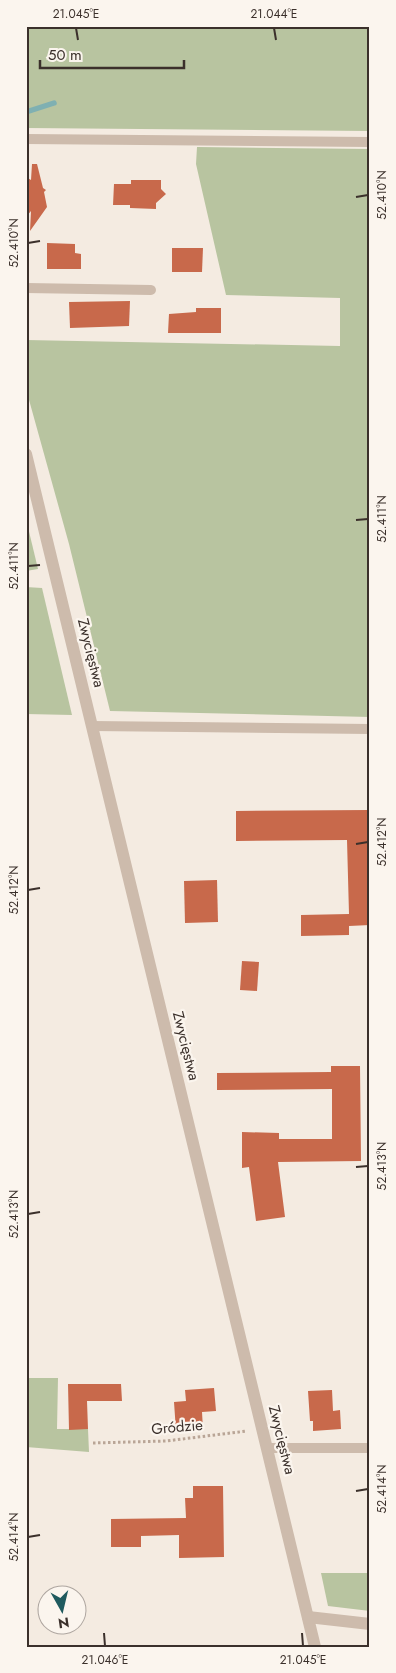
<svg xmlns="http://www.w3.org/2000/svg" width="396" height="1673" font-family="Jost,sans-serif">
<rect width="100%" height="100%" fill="#f4ebe1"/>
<g fill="#b8c4a0">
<path d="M26 26H370V131L26 128Z"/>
<path d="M197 147 370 149V717L110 711 69 544 26 389V340L340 346V298L226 295 196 164Z"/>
<path d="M26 519 38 569 26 571Z"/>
<path d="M26 587 42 588 72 715 26 714Z"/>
<path d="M26 1378H58L57 1429H88L89 1452 26 1447Z"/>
<path d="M321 1573H370V1611L328 1606Z"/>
</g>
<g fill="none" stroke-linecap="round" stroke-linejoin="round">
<path stroke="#7fb0b2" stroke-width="5.5" d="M26 112 54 103"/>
</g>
<g fill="#c8694b">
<path d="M32 164H37L43 188 46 190 44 192 47 207 30 231 31 211 26 217V177L31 180Z"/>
<path d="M131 180H161V189L166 194 156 203V209L130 208V205H113L114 184H131Z"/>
<path d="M47 243 75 244V253L81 254V269H47Z"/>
<path d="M172 248H203L202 272H172Z"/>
<path d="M130 301 129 326 70 328 69 302Z"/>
<path d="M196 308H221V333H168L169 314 196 312Z"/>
<path d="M370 810V925L349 926V935L301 936V915L349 914 347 840 236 841V811Z"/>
<path d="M217 880 218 922 185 923 184 881Z"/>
<path d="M242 961 259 962 257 991 240 990Z"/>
<path d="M331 1066H360L361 1161 278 1162 285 1217 256 1221 249 1167 242 1168V1132L279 1133V1139H332V1089L217 1090V1073L331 1072Z"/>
<path d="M68 1384H121L122 1401H87L88 1429 69 1430Z"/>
<path d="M214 1388 216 1411 202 1412 203 1429 176 1431 174 1402 186 1401 185 1390Z"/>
<path d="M332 1390 333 1411 340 1410 341 1429 313 1431V1421H310L308 1391Z"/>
<path d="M193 1486H223L224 1557 179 1558V1535L141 1536V1547H111V1519L186 1518 185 1498H193Z"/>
</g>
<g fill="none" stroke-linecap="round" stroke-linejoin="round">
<path stroke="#b9a596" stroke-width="3" stroke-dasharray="2.5 2.5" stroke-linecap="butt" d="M93 1443 166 1441 247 1431"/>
<g stroke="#cdbbac" stroke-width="10">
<path d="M26 139 370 142"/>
<path d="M26 288 151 290"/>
<path d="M92 726 370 729"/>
<path d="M267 1448H370"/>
</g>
<g stroke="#cdbbac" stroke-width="12">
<path d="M26 454 315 1647"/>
<path d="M308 1617 370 1624"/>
</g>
</g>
<path fill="none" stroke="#3b302b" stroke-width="2" d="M76 28 78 40M274 28 276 40M356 197 368 195M28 243 40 241M356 520 368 519M28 566 40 565M356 844 368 842M28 890 40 888M356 1167 368 1166M28 1214 40 1212M356 1491 368 1489M28 1537 40 1535M104 1633 105 1646M302 1633 303 1646"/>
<g text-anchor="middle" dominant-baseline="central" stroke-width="4.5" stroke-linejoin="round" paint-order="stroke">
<g font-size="15" fill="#3b302b" stroke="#fbf5ee">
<text transform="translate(91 653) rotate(76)">Zwycięstwa</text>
<text transform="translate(186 1046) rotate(76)">Zwycięstwa</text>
<text transform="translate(177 1427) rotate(-5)">Gródzie</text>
<text transform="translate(282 1440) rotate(76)">Zwycięstwa</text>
</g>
</g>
<rect width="396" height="1673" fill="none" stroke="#fbf5ee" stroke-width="55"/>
<g transform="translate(62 1610) rotate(172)"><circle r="24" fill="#fbf5ee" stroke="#aea6a0"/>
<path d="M0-4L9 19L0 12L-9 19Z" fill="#1f5a5e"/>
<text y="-8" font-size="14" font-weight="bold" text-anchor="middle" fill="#3b302b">N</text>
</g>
<path d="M40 60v8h144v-8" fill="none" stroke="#3b302b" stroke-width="2.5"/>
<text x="48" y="60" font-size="15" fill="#3b302b" stroke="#fbf5ee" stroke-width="4" paint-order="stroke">50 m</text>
<rect x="28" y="28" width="340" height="1618" fill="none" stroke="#3b302b" stroke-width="2"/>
<g font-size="12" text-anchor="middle" fill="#3b302b">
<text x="76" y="18">21.045°E</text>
<text x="274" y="18">21.044°E</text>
<text transform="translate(382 195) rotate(-90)" y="4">52.410°N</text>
<text transform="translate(14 243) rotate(-90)" y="4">52.410°N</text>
<text transform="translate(382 519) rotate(-90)" y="4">52.411°N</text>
<text transform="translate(14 566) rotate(-90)" y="4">52.411°N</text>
<text transform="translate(382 842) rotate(-90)" y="4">52.412°N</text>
<text transform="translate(14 890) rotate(-90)" y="4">52.412°N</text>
<text transform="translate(382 1166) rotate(-90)" y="4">52.413°N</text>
<text transform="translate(14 1214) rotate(-90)" y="4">52.413°N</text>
<text transform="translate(382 1489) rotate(-90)" y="4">52.414°N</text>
<text transform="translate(14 1537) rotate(-90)" y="4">52.414°N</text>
<text x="105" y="1664">21.046°E</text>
<text x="303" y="1664">21.045°E</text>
</g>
</svg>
